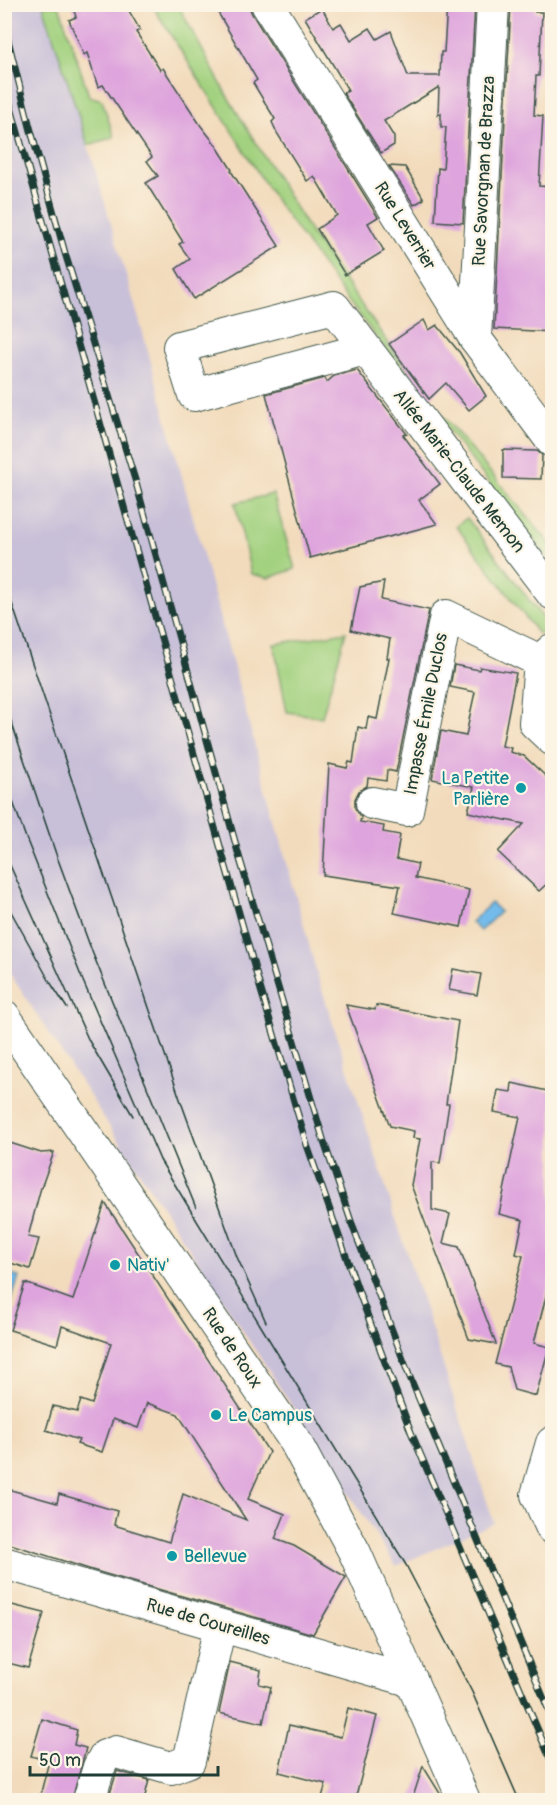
<svg xmlns="http://www.w3.org/2000/svg" width="557" height="1805" font-family="Pangolin,sans-serif">
<rect width="100%" height="100%" fill="#fcf5e5"/>
<filter id="ink" filterUnits="userSpaceOnUse"><feTurbulence type="fractalNoise" baseFrequency=".0167" numOctaves="2"/><feDisplacementMap in="SourceGraphic" scale="12" xChannelSelector="R" yChannelSelector="G"/><feConvolveMatrix kernelMatrix="1 2 1 2 8 2 1 2 1" color-interpolation-filters="sRGB"/></filter>
<filter id="wash" filterUnits="userSpaceOnUse"><feTurbulence type="fractalNoise" baseFrequency=".008" numOctaves="4" result="noise"/><feDisplacementMap in="SourceGraphic" scale="24" xChannelSelector="R" yChannelSelector="G"/><feGaussianBlur stdDeviation="1.35" result="paint"/><feColorMatrix in="noise" values="0 0 0 0 0 0 0 0 0 0 0 0 0 0 0 0 0 1.4 0 .05"/><feComposite in="paint" operator="in"/></filter>
<g filter="url(#wash)">
<rect width="100%" height="100%" fill="#f2dbbc"/>
<path fill="#c8bfd8" d="M43 4 88 145 143 333 317 974 494 1523 396 1566 5 966 4 5Z"/>
<g fill="#a2d17f" stroke="#60875a" stroke-width="1.5">
<path d="M43 5H59L89 96 102 100 114 137 88 145Z"/>
<path d="M152 5H178L229 99 311 233 419 387 552 546V564L346 298 274 198Z"/>
<path d="M273 494 295 569 268 578 251 574 235 503Z"/>
<path d="M467 518 550 627 539 635 456 526Z"/>
<path d="M346 632 322 717 287 712 274 644Z"/>
</g>
<g fill="#73bbeb" stroke="#497c90" stroke-width="1.5">
<path d="M491 903 500 912 480 931 471 922Z"/>
<path d="M5 1269 12 1271 11 1275 19 1277 9 1308 5 1307Z"/>
</g>
<g id="blocks">
<g fill="#dea4dd">
<path d="M72 4H125L140 30 136 32 160 70 163 68 201 126 216 145 232 170 231 171 279 246 194 299 176 269 190 259 179 244 183 242 146 183 158 176 147 161 152 157 103 85 98 87 87 53 84 55 69 20 76 17Z"/>
<path d="M213 4H248L252 14 378 217 368 223 384 251 345 275 317 229 337 215 314 176 307 181 277 133 272 122 275 119 253 83 257 80Z"/>
<path d="M447 4H475L463 223 435 221 438 168 443 169 446 127H441V113L438 115 439 87 384 121 394 137V145L381 153 343 93 348 90 305 18 322 8 333 28 341 23 351 40 370 28 377 39 391 31 408 76H440L441 52H444Z"/>
<path d="M511 4H535V12H542L539 76H536L534 115 543 116 539 186 552 187V332L494 329Z"/>
<path d="M389 166 405 167 424 199 414 205Z"/>
<path d="M424 320 429 330 437 325 460 353 486 396 469 410 446 383 429 399 389 344Z"/>
<path d="M357 370 407 434 403 435 440 484 419 500 437 524 310 558 266 394 325 378 327 382 334 376Z"/>
<path d="M503 450 537 451 542 455 541 479 503 478Z"/>
<path d="M384 582 381 600 429 610 396 772 387 770 386 781 368 778 367 786 359 791 355 799V808L361 817 360 822 384 826 383 832 400 835 396 859 418 864 415 878 469 890 461 927 394 913 400 886 323 875 329 764 347 768 349 762 353 763 358 727 366 729 368 717 377 719 389 658H387L390 639 351 630 360 587Z"/>
<path d="M454 665 479 670 480 667 516 673 502 746 511 748 510 752 524 756 552 782V879L539 891 498 852 524 824 468 812 474 787 432 779 441 731 466 736 470 715 475 692 450 687Z"/>
<path d="M453 969 481 974 477 995 449 990Z"/>
<path d="M346 1005 375 1010 376 1005 458 1021 446 1104H449L440 1163 432 1162V1210L450 1214 443 1243 459 1247 496 1344 469 1339 411 1185 420 1139 413 1138 414 1131 390 1126Z"/>
<path d="M512 1083 552 1092V1273L534 1343 549 1347 536 1396 514 1390 508 1367 495 1364 523 1256 516 1254 523 1220 499 1214 520 1117 494 1112 498 1090 511 1092Z"/>
<path d="M4 1141 41 1153 54 1152 40 1191 28 1237 39 1239 30 1269 4 1261Z"/>
<path d="M105 1203 269 1452 248 1499 285 1514 275 1539 294 1546 346 1577 313 1634 92 1570 4 1542V1488L57 1503 59 1494 117 1511 114 1525 169 1542 183 1494 246 1520 178 1414 147 1403 138 1428 113 1419 102 1452 77 1444 79 1440 46 1430 53 1406 77 1412 81 1400 92 1404 111 1343 62 1326 57 1345 10 1330 25 1283 73 1300Z"/>
<path d="M4 1603 44 1613 28 1668 4 1662Z"/>
<path d="M230 1662 261 1670 259 1684 271 1687 263 1723 219 1713Z"/>
<path d="M348 1708 377 1716 355 1800H334L322 1797 326 1784 279 1772 289 1725 341 1737Z"/>
<path d="M42 1719 77 1730 74 1745 86 1748 72 1800H39L49 1761 31 1756Z"/>
<path d="M423 1766 444 1800H445H412Z"/>
<path d="M117 1771 149 1780 144 1800H108Z"/>
</g>
</g>
</g>
<g filter="url(#ink)">
<use href="#blocks" fill-opacity="0" stroke="#3f5548" stroke-width="1.5"/>
<g fill="none" stroke-linecap="round" stroke-linejoin="round">
<defs>
<g id="minor">
<path d="M267 4 475 338 552 441"/>
<path d="M475 338 493 4"/>
<path d="M365 349 194 395 179 347 334 307 552 593"/>
<path d="M552 650 540 661 535 723 552 739"/>
<path d="M372 803 407 810 446 616 540 661"/>
<path d="M4 1016 295 1441 355 1553 464 1800"/>
<path d="M552 1443 537 1495 552 1528"/>
<path d="M4 1563 412 1681"/>
<path d="M89 1800 99 1767 105 1756 116 1752 171 1768 189 1761 220 1626"/>
</g>
</defs>
<use href="#minor" stroke="#3f5548" stroke-width="34"/>
<use href="#minor" stroke="#fff" stroke-width="32"/>
<g stroke="#1f3d34" stroke-width="1.5">
<path d="M4 580 181 1102 237 1257 266 1322"/>
<path d="M4 700 56 854 93 954 196 1208"/>
<path d="M4 777 26 838 83 981 160 1160 406 1565 472 1692 519 1800"/>
<path d="M4 852 89 1041 133 1116"/>
<path d="M4 899 50 982 67 1008"/>
</g>
<defs>
<g id="rail">
<path d="M4 24 30 127 65 253 136 483 239 856 324 1142 353 1227 409 1375 552 1718"/>
<path d="M4 83 260 987 307 1145 358 1290 411 1432 552 1763"/>
</g>
</defs>
<use href="#rail" stroke="#1f3d34" stroke-width="7"/>
<use href="#rail" stroke="#fcf5e5" stroke-width="4.5" stroke-dasharray="14" stroke-linecap="butt"/>
</g>
</g>
<g fill="#0f9aa8" stroke="#fcf5e5" stroke-width="2">
<circle cx="521" cy="788" r="6"/>
<circle cx="115" cy="1265" r="6"/>
<circle cx="216" cy="1415" r="6"/>
<circle cx="172" cy="1556" r="6"/>
</g>
<g text-anchor="middle" dominant-baseline="central" stroke-width="4.5" stroke-linejoin="round" paint-order="stroke">
<g font-size="18" fill="#1f3d34" stroke="#fcf5e5">
<text transform="translate(484 171) rotate(-87)">Rue Savorgnan de Brazza</text>
<text transform="translate(405 226) rotate(58)">Rue Leverrier</text>
<text transform="translate(459 471) rotate(52)">Allée Marie-Claude Memon</text>
<text transform="translate(426 714) rotate(-79)">Impasse Émile Duclos</text>
<text transform="translate(232 1348) rotate(56)">Rue de Roux</text>
<text transform="translate(208 1622) rotate(16)">Rue de Coureilles</text>
</g>
<g font-size="18" fill="#0d838f" stroke="#fcf5e5" text-anchor="start">
<text x="509" y="778" text-anchor="end">La Petite<tspan x="509" dy="21">Parlière</tspan></text>
<text x="127" y="1265">Nativ'</text>
<text x="228" y="1415">Le Campus</text>
<text x="184" y="1556">Bellevue</text>
</g>
</g>
<rect width="557" height="1805" fill="none" stroke="#fcf5e5" stroke-width="24"/>
<path d="M30 1766v9h188v-9" fill="none" stroke="#1f3d34" stroke-width="3"/>
<text x="39" y="1766" font-size="18" fill="#1f3d34" stroke="#fcf5e5" stroke-width="4.5" paint-order="stroke">50 m</text>
</svg>
